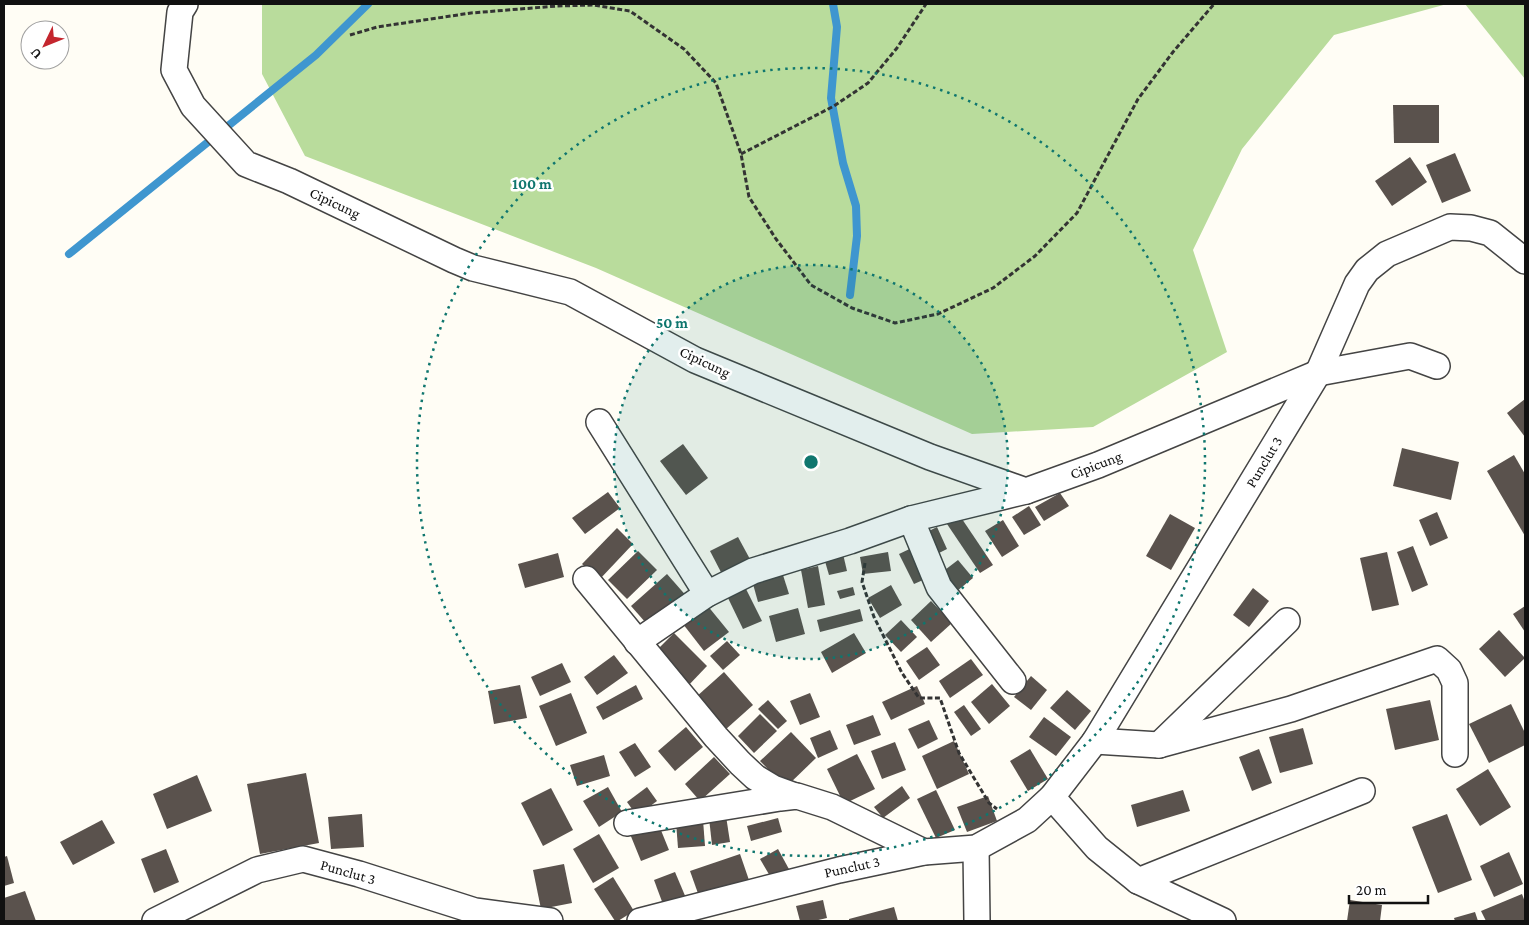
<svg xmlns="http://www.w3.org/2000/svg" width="1529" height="925" font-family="'Crimson Pro',serif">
<rect width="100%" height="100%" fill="#fffdf5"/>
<g fill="#b9dc9c">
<path d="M262 4H1447L1334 35 1242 149 1193 250 1227 352 1093 427 972 434 596 268 305 156 262 74Z"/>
<path d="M1465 4H1525V79Z"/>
</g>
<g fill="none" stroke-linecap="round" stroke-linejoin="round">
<g stroke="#3f96cf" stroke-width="8">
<path d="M833 4 837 27 831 98 843 163 856 206 857 236 850 295"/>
<path d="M69 254 316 55 368 4"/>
</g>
</g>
<g fill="#5a524d">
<path d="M1393 105H1439V143H1394Z"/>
<path d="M1455 153 1471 191 1442 203 1426 165Z"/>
<path d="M1410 157 1427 182 1392 206 1375 181Z"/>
<path d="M1525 399V437L1507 413Z"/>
<path d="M683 444 708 478 686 495 660 461Z"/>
<path d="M1402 448 1459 462 1451 500 1393 486Z"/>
<path d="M1514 455 1525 474V536L1487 471Z"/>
<path d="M608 492 620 508 585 534 572 518Z"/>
<path d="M1060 493 1069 506 1044 521 1035 507Z"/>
<path d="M1029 506 1041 525 1024 535 1012 517Z"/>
<path d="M1437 512 1448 538 1430 546 1419 520Z"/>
<path d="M1170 514 1195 528 1171 570 1146 556Z"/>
<path d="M960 516 993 565 980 573 947 524Z"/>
<path d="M1003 520 1019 546 1002 557 985 531Z"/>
<path d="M937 527 947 549 935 555 925 533Z"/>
<path d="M617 528 633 544 599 580 582 564Z"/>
<path d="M738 537 751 561 723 576 710 551Z"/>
<path d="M918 545 932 576 914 584 899 554Z"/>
<path d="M1413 546 1428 585 1412 592 1397 552Z"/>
<path d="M638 551 657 570 627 599 608 580Z"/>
<path d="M888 552 891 571 863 574 860 557Z"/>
<path d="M1387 552 1399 605 1372 611 1360 558Z"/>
<path d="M558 553 564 577 525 588 518 564Z"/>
<path d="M843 554 847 571 829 575 824 558Z"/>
<path d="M958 560 973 578 952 595 937 576Z"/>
<path d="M818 566 825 605 808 608 801 570Z"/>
<path d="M667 574 689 599 653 631 631 606Z"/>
<path d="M783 575 789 594 758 602 753 584Z"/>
<path d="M891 585 902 605 880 618 868 598Z"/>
<path d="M853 587 855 595 840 599 837 591Z"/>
<path d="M1253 588 1269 601 1249 627 1233 615Z"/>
<path d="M746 589 762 621 743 629 728 598Z"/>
<path d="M931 601 952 623 931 642 911 620Z"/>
<path d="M707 605 729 632 704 651 683 624Z"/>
<path d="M1525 606V632L1513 614Z"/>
<path d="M798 608 805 634 776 642 769 616Z"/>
<path d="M860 609 863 621 820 632 817 620Z"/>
<path d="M901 620 917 637 901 652 885 635Z"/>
<path d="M1499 630 1525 658 1505 677 1479 649Z"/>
<path d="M674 633 707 666 686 688 652 655Z"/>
<path d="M854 633 866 653 832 673 821 652Z"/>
<path d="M727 641 740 655 723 670 710 656Z"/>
<path d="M927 647 940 665 919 680 906 661Z"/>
<path d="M614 655 628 673 597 695 584 677Z"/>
<path d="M971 659 983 675 950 698 939 681Z"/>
<path d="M562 663 571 682 540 696 531 677Z"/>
<path d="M724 672 753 705 725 730 696 697Z"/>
<path d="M1031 676 1047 690 1031 710 1014 697Z"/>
<path d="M992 684 1010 706 989 724 971 702Z"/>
<path d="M520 685 527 718 494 724 488 691Z"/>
<path d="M636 685 643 699 603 720 596 707Z"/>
<path d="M917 686 925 704 891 720 882 702Z"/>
<path d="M1067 690 1091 711 1075 730 1050 708Z"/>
<path d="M571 693 587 733 556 746 539 706Z"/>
<path d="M810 693 820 717 800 725 790 701Z"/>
<path d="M768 700 787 721 778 729 758 709Z"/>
<path d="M1430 700 1439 740 1395 750 1386 709Z"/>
<path d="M1511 704 1525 733V745L1489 763 1469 724Z"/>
<path d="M964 705 981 729 971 736 954 712Z"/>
<path d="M760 714 777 731 754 753 738 736Z"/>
<path d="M873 715 881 735 854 745 846 725Z"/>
<path d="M1044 717 1071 737 1056 756 1029 737Z"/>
<path d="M929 720 938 739 918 749 908 729Z"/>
<path d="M686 727 703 747 675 771 658 751Z"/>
<path d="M1303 728 1313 764 1280 773 1269 737Z"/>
<path d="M830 730 838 749 818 758 810 738Z"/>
<path d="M791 732 816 758 786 787 760 761Z"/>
<path d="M954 741 969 774 937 789 922 756Z"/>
<path d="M895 742 906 770 882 779 871 751Z"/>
<path d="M635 743 651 767 635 777 619 752Z"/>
<path d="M1030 749 1048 779 1028 791 1010 761Z"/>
<path d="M1259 749 1272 783 1252 791 1239 757Z"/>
<path d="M857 754 875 789 844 804 827 769Z"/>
<path d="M604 755 610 776 577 786 570 765Z"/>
<path d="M714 757 730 774 700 801 685 784Z"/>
<path d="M1488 769 1511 807 1480 826 1456 789Z"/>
<path d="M306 773 319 843 260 854 247 784Z"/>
<path d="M197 775 212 811 167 829 153 794Z"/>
<path d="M902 786 910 798 883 818 874 807Z"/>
<path d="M608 787 622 812 599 827 583 801Z"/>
<path d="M647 787 657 801 637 816 627 802Z"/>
<path d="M551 788 573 830 543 846 521 803Z"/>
<path d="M936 790 955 830 936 838 917 799Z"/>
<path d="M1183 790 1190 811 1137 827 1131 805Z"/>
<path d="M988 796 997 821 967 832 957 807Z"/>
<path d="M362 814 364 847 331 849 328 817Z"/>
<path d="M1447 814 1472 880 1438 893 1412 827Z"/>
<path d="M726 816 730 842 712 845 709 818Z"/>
<path d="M778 818 782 832 751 841 747 826Z"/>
<path d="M102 820 115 843 73 865 60 842Z"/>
<path d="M703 820 705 846 678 848 676 822Z"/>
<path d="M658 823 669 850 641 861 630 834Z"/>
<path d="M599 834 619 868 593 883 573 849Z"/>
<path d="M166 849 179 882 154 893 141 859Z"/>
<path d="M778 849 790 871 773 881 760 859Z"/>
<path d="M1509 852 1523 884 1494 897 1480 866Z"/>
<path d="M740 854 750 883 700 899 690 871Z"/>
<path d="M7 856 14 883 4 886V857Z"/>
<path d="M564 864 572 903 541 909 533 870Z"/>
<path d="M675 872 686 898 664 907 654 880Z"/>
<path d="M613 877 634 911 618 921H615L594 889Z"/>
<path d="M25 891 36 921H4V898Z"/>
<path d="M1522 894 1525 902V921H1486L1481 911Z"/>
<path d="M823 900 827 918 814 921H800L796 906Z"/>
<path d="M1350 900 1382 905 1380 921H1347Z"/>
<path d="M894 907 898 921H849V919Z"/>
<path d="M1475 912 1478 921H1455L1454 918Z"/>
</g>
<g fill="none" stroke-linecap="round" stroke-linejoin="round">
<defs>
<g id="street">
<path d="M185 4 180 12 174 70 193 106 246 164 289 181 454 260 473 268 570 292 695 360 930 457 1026 491 1098 465 1318 373 1410 356 1437 366"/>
<path d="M599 422 707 594"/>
<path d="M911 519 939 587 1013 681"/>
<path d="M586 579 716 737 740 763 755 777 773 788 795 796"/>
<path d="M637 642 707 594 753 571 850 541 911 519 1026 491"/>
<path d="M1095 741 1159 745 1291 709 1437 659 1449 670 1455 683V754"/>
<path d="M1159 745 1287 621"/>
<path d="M1052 797 1097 848 1138 881 1223 921"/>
<path d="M627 823 780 798 797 796 832 807 924 852"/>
<path d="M976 848 977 921"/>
<path d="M1138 881 1362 791"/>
<path d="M155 921 257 870 303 859 359 874 475 911 550 921"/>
<path d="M640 921 839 870 924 852 976 848 1027 820 1052 797 1095 741 1318 373 1357 284 1367 270 1387 254 1450 227 1471 228 1490 233 1525 261"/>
</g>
</defs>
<use href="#street" stroke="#444" stroke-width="28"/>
<g stroke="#333" stroke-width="3" stroke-dasharray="5 2.5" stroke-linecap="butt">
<path d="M350 35 377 27 471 13 557 6 593 5 630 11 684 49 716 83 741 154 749 197 776 239 811 285 852 308 895 323 938 314 993 288 1035 256 1077 213 1138 99 1173 52 1214 4"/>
<path d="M741 154 834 106 868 83 897 48 926 4"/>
<path d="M865 563 862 582 874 617 902 673 919 698H940L959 753 989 803 997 809"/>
</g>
<use href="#street" stroke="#fff" stroke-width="25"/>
</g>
<circle cx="811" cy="462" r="197" fill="#0f766e" fill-opacity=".12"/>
<g fill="none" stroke="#0f766e" stroke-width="2.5" stroke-dasharray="2.5 5">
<circle cx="811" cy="462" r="197"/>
<circle cx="811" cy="462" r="394"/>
</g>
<g text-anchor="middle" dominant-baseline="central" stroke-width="5" stroke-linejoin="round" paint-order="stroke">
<g font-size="15" fill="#111" stroke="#fff">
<text transform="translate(335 203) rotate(25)">Cipicung</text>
<text transform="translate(705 362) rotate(25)">Cipicung</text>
<text transform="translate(1264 462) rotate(-59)">Punclut 3</text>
<text transform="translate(1096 465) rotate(-21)">Cipicung</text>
<text transform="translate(852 867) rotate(-12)">Punclut 3</text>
<text transform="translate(348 872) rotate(16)">Punclut 3</text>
</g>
</g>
<circle cx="811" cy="462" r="8" fill="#0f766e" stroke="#fff" stroke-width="2.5"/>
<g font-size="15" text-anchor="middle" font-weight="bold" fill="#0f766e" stroke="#fff" stroke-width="5" stroke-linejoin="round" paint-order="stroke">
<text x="532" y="189">100 m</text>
<text x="672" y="328">50 m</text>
</g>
<rect width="1529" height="925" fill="none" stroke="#111111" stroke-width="10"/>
<g transform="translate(45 45) rotate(227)"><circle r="24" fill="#ffffff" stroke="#a0a0a0"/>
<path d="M0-4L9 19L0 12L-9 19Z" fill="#c4262e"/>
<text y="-8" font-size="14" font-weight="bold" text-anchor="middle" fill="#111111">U</text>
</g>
<path d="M1349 895v8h79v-8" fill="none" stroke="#111111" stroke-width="2.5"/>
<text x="1356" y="895" font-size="15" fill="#111111" stroke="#ffffff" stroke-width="4" paint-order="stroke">20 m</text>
</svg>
